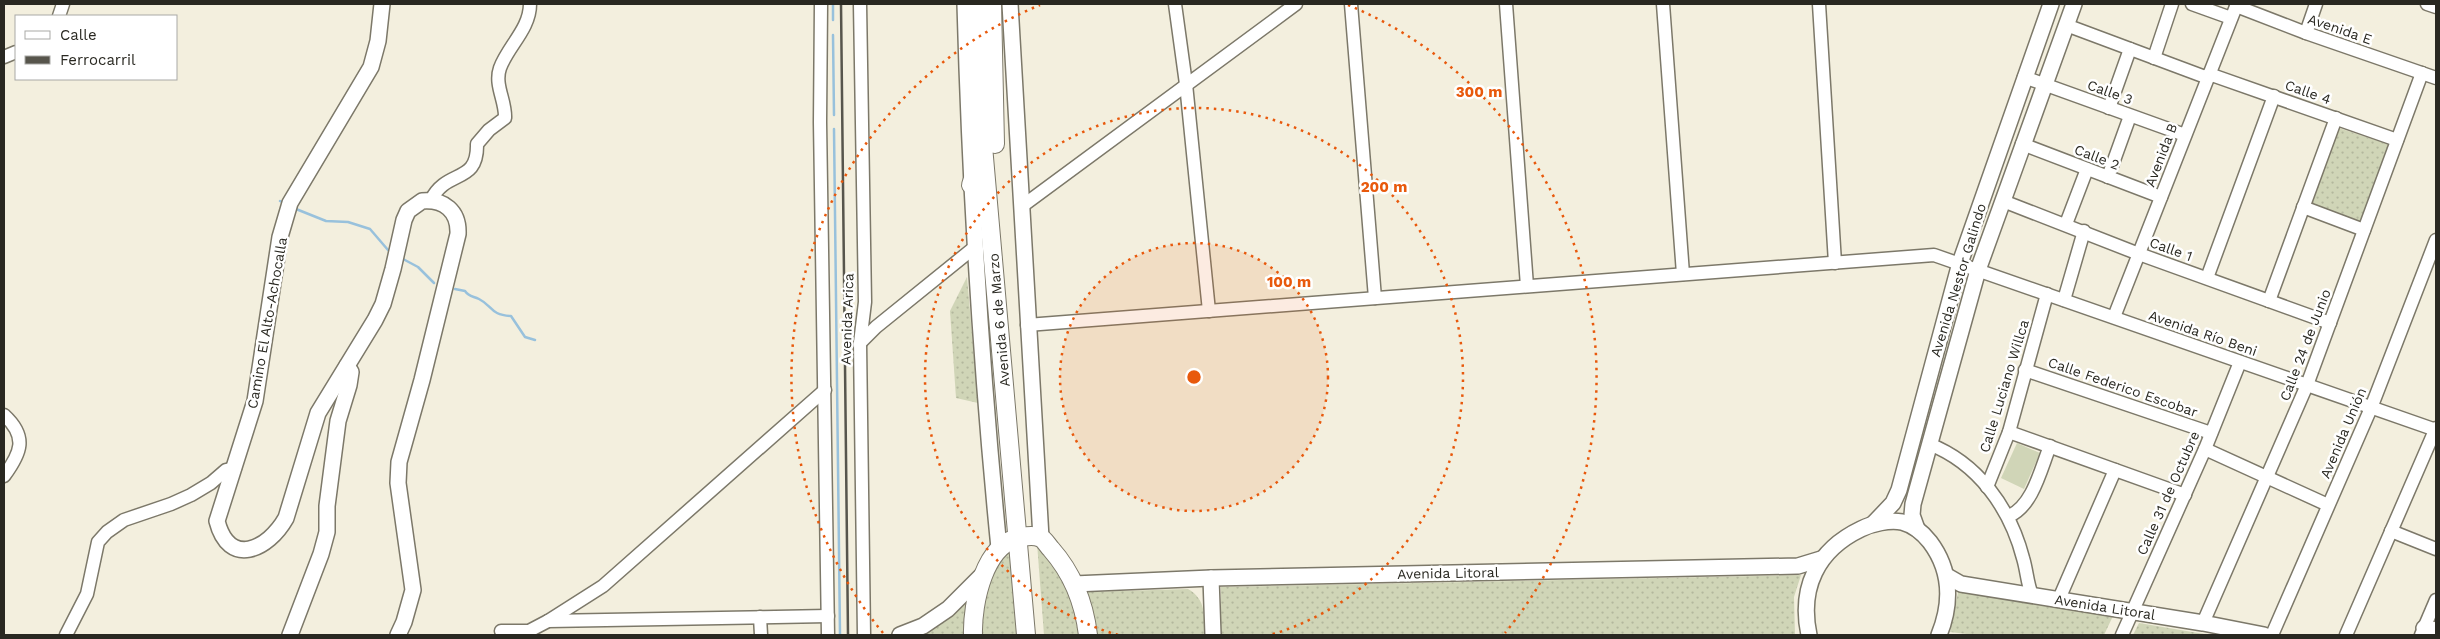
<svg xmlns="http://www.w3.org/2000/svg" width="2440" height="639" font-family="'Work Sans',sans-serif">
<defs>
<pattern id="grass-dots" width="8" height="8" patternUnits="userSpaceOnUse" patternTransform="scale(1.25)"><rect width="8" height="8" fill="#d0d5b7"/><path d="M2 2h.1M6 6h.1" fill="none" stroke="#b3b79d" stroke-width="1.8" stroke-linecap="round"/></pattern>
</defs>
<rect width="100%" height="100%" fill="#f3efde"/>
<g fill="url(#grass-dots)">
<path d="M2339 128 2393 146 2362 224 2311 205Z"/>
<path d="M967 277 978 403 956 398 950 311Z"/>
<path d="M1037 543 1066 579 1082 635H1044Z"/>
<path d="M1012 546 1020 635H979C981 602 987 570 1012 546Z"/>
<path d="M1801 575 1794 597 1795 635H1221V587Z"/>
<path d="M1188 589C1207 600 1204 616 1204 635H1094V622L1087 592Z"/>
<path d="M1958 592 2113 616 2104 635H1975L1950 632Z"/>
<path d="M971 596 966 635H921L940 625Z"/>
<path d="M2139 623 2210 635H2133Z"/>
</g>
<path fill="#d0d5b7" d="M2017 443 2040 453 2024 489 2001 478Z"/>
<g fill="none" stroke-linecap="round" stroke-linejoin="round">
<g stroke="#98c1dc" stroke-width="2.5">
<path d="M833 4V20"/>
<path d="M833 35 834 115"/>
<path d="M834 129 840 635"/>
<path d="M280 201 282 202"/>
<path d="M296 209 326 221 348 222 370 229 388 250"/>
<path d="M403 259 418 267 434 283"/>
<path d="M455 289 465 291C469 297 473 296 479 299 493 306 490 315 511 316L525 337 535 340"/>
</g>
<defs>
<g id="minor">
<path d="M821 4 820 122 828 635"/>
<path d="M860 4 865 302 860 343 864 635"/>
<path d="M1175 4 1186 84 1209 311"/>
<path d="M1351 4 1375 298"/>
<path d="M1506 4 1527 286"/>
<path d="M1663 4 1683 274"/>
<path d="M1819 4 1835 263"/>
<path d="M2192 4 2231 18"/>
<path d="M2427 4 2436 7"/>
<path d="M2236 6 2306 33 2436 78"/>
<path d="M59 16 63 4"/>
<path d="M2066 25 2208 78"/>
<path d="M2306 33 2316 4"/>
<path d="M4 57 16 52"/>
<path d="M2154 58 2172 4"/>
<path d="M2209 74 2397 140"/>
<path d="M2024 77 2185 135"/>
<path d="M2109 108 2130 49"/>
<path d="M2022 144 2161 197"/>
<path d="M2108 177 2130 116"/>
<path d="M431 200C447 168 478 185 477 144L489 130 505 118C506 101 494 85 500 68 508 46 530 29 530 4"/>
<path d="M2003 201 2139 254 2330 323"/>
<path d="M1021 207 1296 4"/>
<path d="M2303 207 2364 230"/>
<path d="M2066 224 2087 169"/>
<path d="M2207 278 2274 96"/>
<path d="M2064 300 2084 231"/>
<path d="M2269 301 2336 118"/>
<path d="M2114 317 2237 4"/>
<path d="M1027 325 1934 255 2436 430"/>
<path d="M860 343 876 327 975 247"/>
<path d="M2025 370 2211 433"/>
<path d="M4 415C28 437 21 453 4 476"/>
<path d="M2009 432 2185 495"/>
<path d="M1929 444C1978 463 2010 508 2023 558 2027 571 2027 583 2032 595"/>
<path d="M2205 449 2328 505"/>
<path d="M1987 487 2009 432 2047 294"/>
<path d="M2009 516C2033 506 2041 468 2050 446"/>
<path d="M2391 531 2436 549"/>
<path d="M2059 599 2115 470"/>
<path d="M760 617 761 635"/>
<path d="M548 621 603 586 825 390"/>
<path d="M2203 623 2307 385 2422 73"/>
<path d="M501 631H529L548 621 828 616"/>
<path d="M66 635 87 594 98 542 107 532 124 520 171 504 191 495 211 483 226 470 235 468"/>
<path d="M2122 635 2205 449 2240 362"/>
<path d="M2272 635 2371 408 2436 240"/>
<path d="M2346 635 2436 428"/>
<path d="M2421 635 2436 600"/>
</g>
<g id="major">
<path d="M382 4 378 41 371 67 290 203 280 237 255 401 217 521C229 568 268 550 286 518L318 413 375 320 383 304 393 269 404 220 408 211 422 201C444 199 459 211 458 234L422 380 399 462 398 483 413 590 404 622 398 635"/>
<path d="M965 4C970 186 981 367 999 548"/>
<path d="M1010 4 1041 538"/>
<path d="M1873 524 1893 503 1899 490 1960 263 2051 4"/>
<path d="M1917 529 1912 515 1913 504 1978 270 2074 4"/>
<path d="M1947 576 1961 584 2203 623 2264 635"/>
<path d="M1211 578 1213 635"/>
<path d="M1074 584 1211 578 1798 566 1821 559"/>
<path d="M2424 628 2436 630"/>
<path d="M290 635 321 554 327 532V506L338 421 349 385 351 372 347 366"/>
<path d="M900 635 923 626 948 609 983 574"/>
<path d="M1809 635C1799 588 1817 550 1861 529 1873 523 1889 520 1902 522 1913 525 1923 533 1930 542 1951 570 1952 603 1939 635"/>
</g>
<g id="highway">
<path d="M979 4 980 88 983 146 1026 635"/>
<path d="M992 4 995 144"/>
<path d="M971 185 981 154"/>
<path d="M973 635C972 604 984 542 1022 537 1027 536 1035 535 1041 538 1044 539 1048 546 1051 549 1073 574 1084 602 1088 635"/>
</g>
</defs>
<use href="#minor" stroke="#7c7869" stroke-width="15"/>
<use href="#major" stroke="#7c7869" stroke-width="18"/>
<use href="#highway" stroke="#7c7869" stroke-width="20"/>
<use href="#minor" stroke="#fff" stroke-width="12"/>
<use href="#major" stroke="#fff" stroke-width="15"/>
<use href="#highway" stroke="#fff" stroke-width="18"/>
<path stroke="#57554c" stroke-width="2.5" d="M841 4 848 635"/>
</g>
<circle cx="1194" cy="377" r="134" fill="#e8590c" fill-opacity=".12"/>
<g fill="none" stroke="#e8590c" stroke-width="2.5" stroke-dasharray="2.5 5">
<circle cx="1194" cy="377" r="134"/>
<path d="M1118 635A269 269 0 1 1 1270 635"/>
<path d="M883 633A403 403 0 0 1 1040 5M1348 5A403 403 0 0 1 1505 633"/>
</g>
<g text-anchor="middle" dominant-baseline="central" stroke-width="5" stroke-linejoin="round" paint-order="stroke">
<g font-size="14" fill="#292821" stroke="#fff">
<text transform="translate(2340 29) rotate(19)">Avenida E</text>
<text transform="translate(2110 92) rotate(20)">Calle 3</text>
<text transform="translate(2308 92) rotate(19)">Calle 4</text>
<text transform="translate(2161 155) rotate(-69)">Avenida B</text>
<text transform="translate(2097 157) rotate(21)">Calle 2</text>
<text transform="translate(2171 249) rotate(20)">Calle 1</text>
<text transform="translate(1958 280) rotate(-73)">Avenida Nestor Galindo</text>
<text transform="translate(847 319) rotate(-88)">Avenida Arica</text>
<text transform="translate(999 320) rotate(-95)">Avenida 6 de Marzo</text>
<text transform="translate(267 323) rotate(-80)">Camino El Alto-Achocalla</text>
<text transform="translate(2203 333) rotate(19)">Avenida Río Beni</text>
<text transform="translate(2305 345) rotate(-69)">Calle 24 de Junio</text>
<text transform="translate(2004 386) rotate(-73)">Calle Luciano Willca</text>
<text transform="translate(2123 387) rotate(19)">Calle Federico Escobar</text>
<text transform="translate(2343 433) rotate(-67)">Avenida Unión</text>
<text transform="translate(2168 493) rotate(-66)">Calle 31 de Octubre</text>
<text transform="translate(1448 573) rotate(-1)">Avenida Litoral</text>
<text transform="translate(2105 607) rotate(9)">Avenida Litoral</text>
</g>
</g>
<circle cx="1194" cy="377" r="8" fill="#e8590c" stroke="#fff" stroke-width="2.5"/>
<g font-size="15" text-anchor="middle" font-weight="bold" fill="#e8590c" stroke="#fff" stroke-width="5" stroke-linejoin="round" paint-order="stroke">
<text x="1479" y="97">300 m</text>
<text x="1384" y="192">200 m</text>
<text x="1289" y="287">100 m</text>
</g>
<rect width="2440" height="639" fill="none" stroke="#292821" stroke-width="10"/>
<rect x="15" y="15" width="162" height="65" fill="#ffffff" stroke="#a9a9a6"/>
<rect x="25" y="31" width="25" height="8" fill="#ffffff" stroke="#a9a9a6"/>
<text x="60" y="40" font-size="15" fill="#292821">Calle</text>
<rect x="25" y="56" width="25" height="8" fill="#57554c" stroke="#a9a9a6"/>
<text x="60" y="65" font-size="15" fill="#292821">Ferrocarril</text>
</svg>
